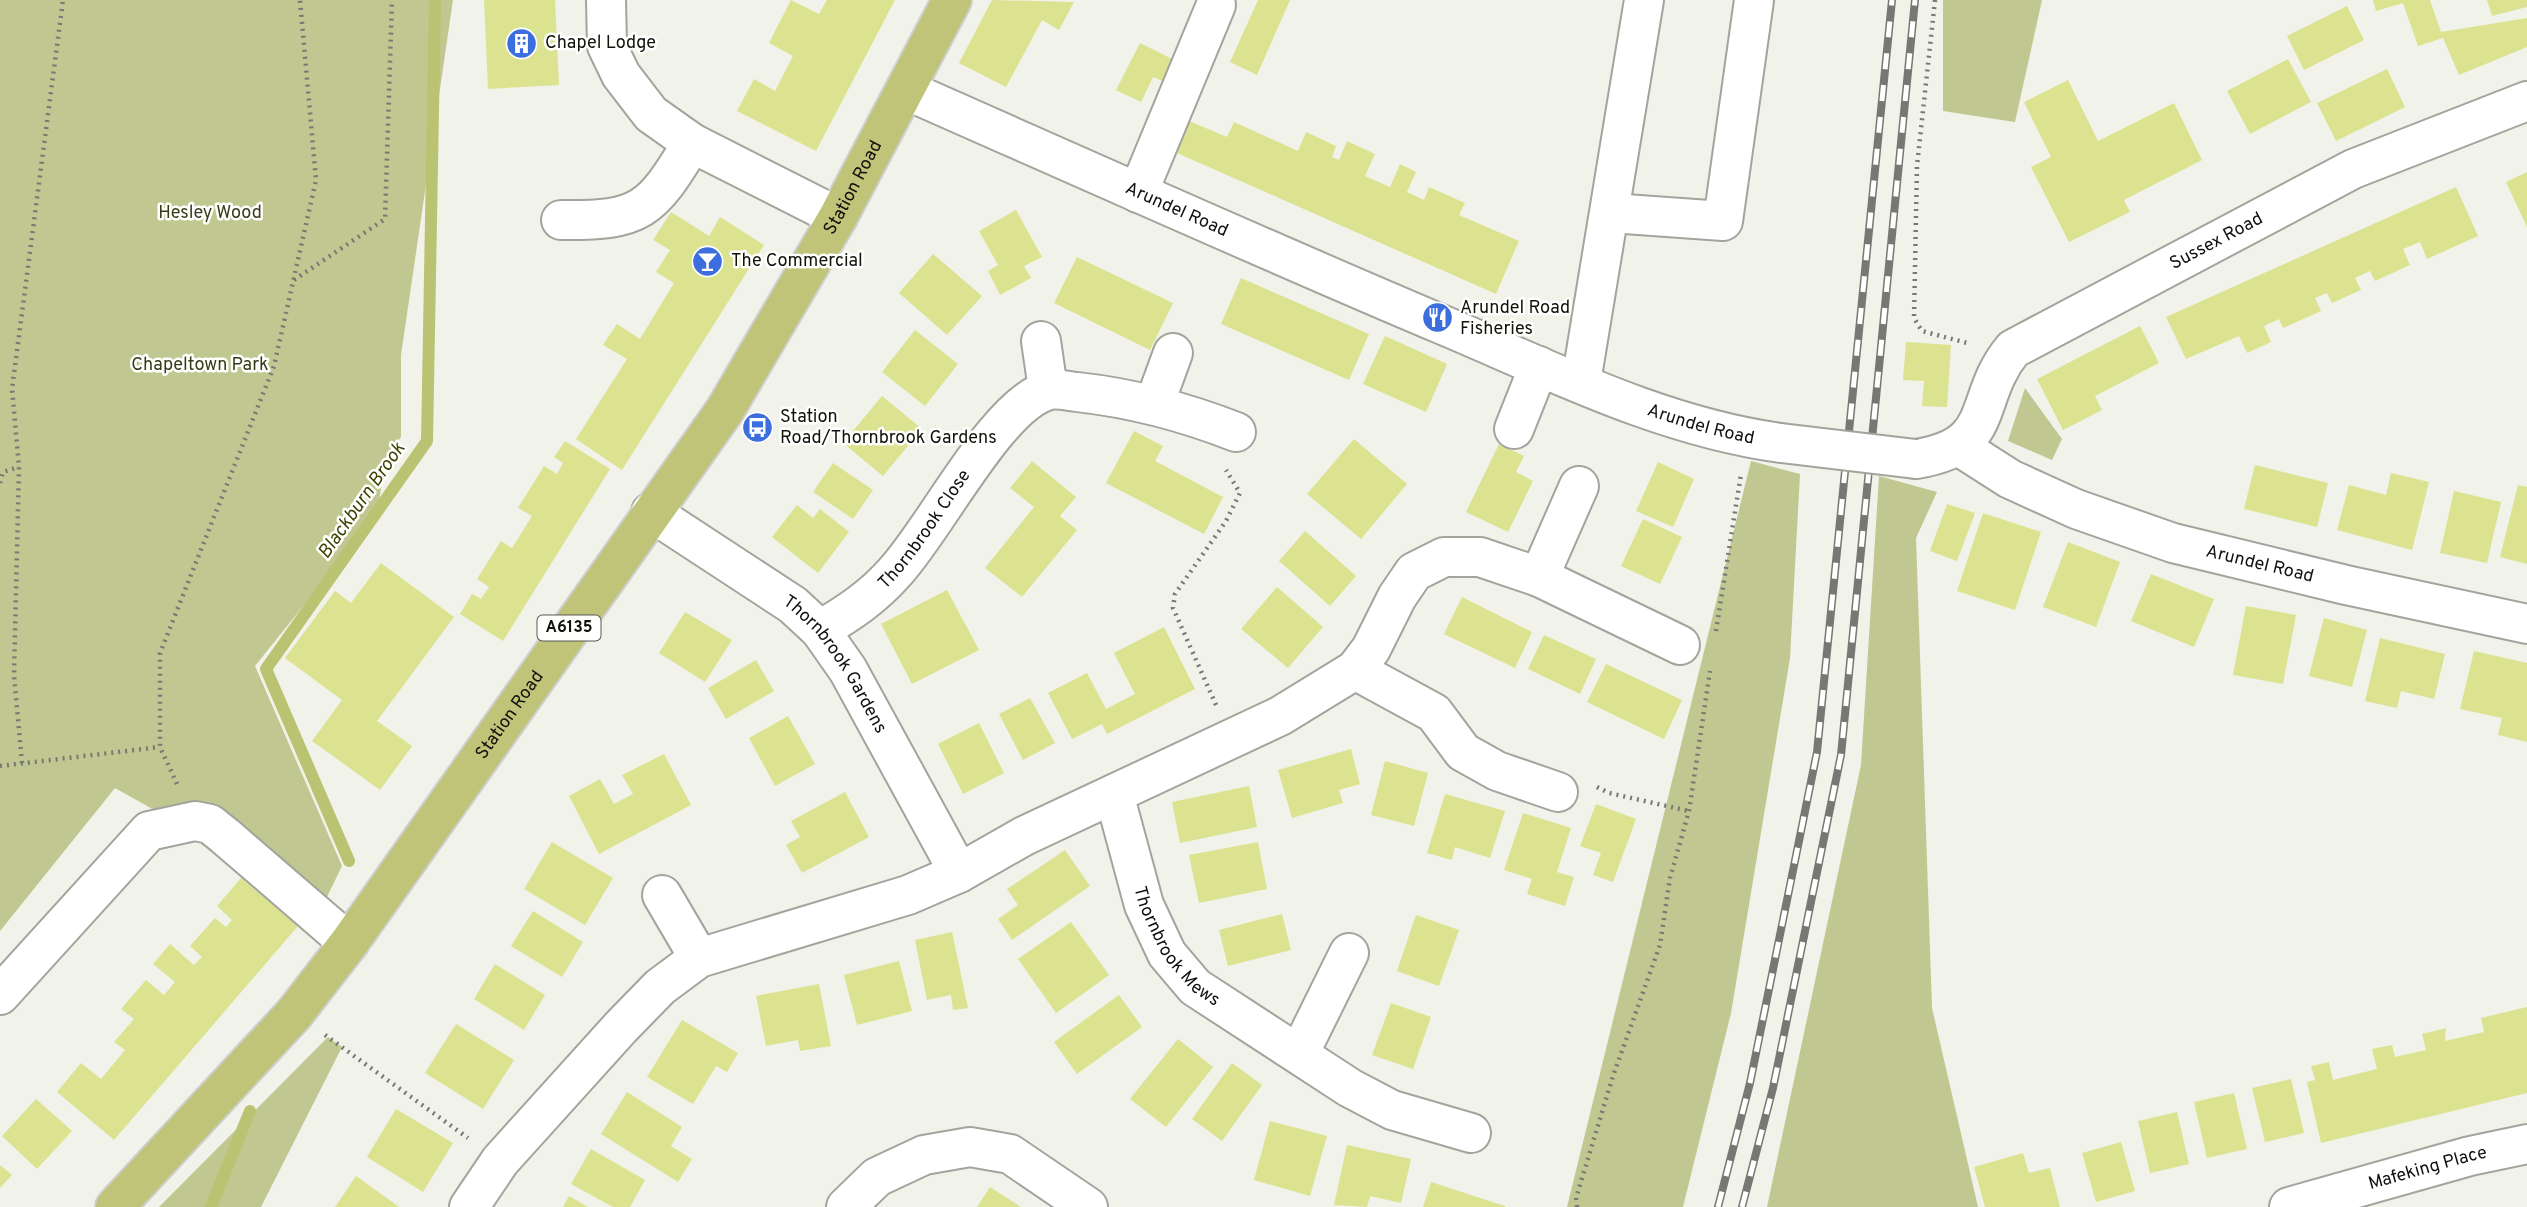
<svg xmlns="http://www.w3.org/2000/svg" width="2527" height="1207" font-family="Overpass,sans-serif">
<rect width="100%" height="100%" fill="#f1f2ea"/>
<g fill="#c0c790">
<path d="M0 0H453L401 355V437L386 457 377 514 255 666 342 866 323 905 115 788 0 931Z"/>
<path d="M1943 0H2042L2015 122 1943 111Z"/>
<path d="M2025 388 2062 439 2052 460 2008 441Z"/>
<path d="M1751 461 1800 474 1790 658 1731 1013 1683 1207H1567Z"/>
<path d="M1879 476 1937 492 1916 538 1932 1008 1978 1207H1767L1861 765Z"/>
<path d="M328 1037 342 1047 261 1207H159Z"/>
</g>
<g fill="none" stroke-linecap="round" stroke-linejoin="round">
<g stroke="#bac372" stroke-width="12">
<path d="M349 861 266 669 427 441 435 0"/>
<path d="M211 1207 250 1111"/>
</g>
</g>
<g fill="#dbe391">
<path d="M484 0H555L559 85 488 89Z"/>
<path d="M791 0 819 14 827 0H895L816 151 737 111 754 79 775 91 793 56 769 43Z"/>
<path d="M992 0 1074 2 1059 30 1042 20 1006 87 959 63Z"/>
<path d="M1258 0H1290L1257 75 1230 62Z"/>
<path d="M2373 0H2430L2441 32 2527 18V47L2459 75 2443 38 2418 46 2403 3 2376 11Z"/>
<path d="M2487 0H2527V7L2492 16Z"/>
<path d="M2347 6 2364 40 2304 70 2287 36Z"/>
<path d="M1140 43 1178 62 1168 83 1153 77 1141 102 1116 90Z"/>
<path d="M2288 59 2311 102 2250 134 2227 91Z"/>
<path d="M2387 69 2405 107 2336 141 2317 103Z"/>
<path d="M2068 80 2098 141 2174 103 2202 160 2124 200 2130 212 2069 242 2031 167 2051 157 2024 102Z"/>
<path d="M1182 118 1227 137 1234 122 1298 151 1306 132 1336 146 1332 157 1339 160 1347 141 1375 154 1365 176 1390 187 1400 164 1416 172 1407 192 1424 200 1429 187 1465 203 1459 215 1519 241 1496 294 1168 149Z"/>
<path d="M2527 172V227L2506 182Z"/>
<path d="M2456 187 2478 236 2427 259 2420 242 2403 249 2410 265 2375 281 2370 271 2355 278 2361 290 2332 303 2327 293 2315 298 2321 311 2283 328 2279 319 2264 326 2271 342 2247 353 2239 336 2186 359 2166 317Z"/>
<path d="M1016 210 1042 257 1024 266 1031 278 1000 295 988 271 998 265 979 231Z"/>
<path d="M671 212 709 236 720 217 764 245 622 470 576 439 627 359 603 345 617 324 640 339 674 283 656 272 670 250 653 240Z"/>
<path d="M933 254 982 296 947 335 899 293Z"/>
<path d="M1077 257 1173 303 1150 350 1054 303Z"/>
<path d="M1241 278 1369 334 1349 380 1221 324Z"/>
<path d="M2140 326 2159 363 2095 396 2102 410 2063 430 2037 379Z"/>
<path d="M915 330 958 364 925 406 882 372Z"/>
<path d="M1385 336 1447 364 1426 412 1363 384Z"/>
<path d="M1906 342 1951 345 1947 407 1922 406 1924 381 1903 380Z"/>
<path d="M882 396 922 429 883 476 843 443Z"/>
<path d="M1134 431 1163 446 1155 461 1223 497 1204 534 1106 483Z"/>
<path d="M1354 439 1407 484 1361 539 1307 494Z"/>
<path d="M565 441 610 469 503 641 460 614 472 594 481 599 489 587 477 579 501 541 512 548 532 516 518 508 544 466 557 474 563 463 554 457Z"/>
<path d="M1499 444 1524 456 1516 472 1533 481 1508 532 1466 512Z"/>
<path d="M1032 461 1076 497 1060 516 1077 530 1022 597 985 568 1034 507 1010 488Z"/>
<path d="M1658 462 1694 479 1673 527 1636 511Z"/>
<path d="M833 463 873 490 853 519 813 492Z"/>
<path d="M2255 465 2328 483 2317 527 2244 509Z"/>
<path d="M2391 473 2429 482 2412 550 2337 530 2349 485 2386 495Z"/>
<path d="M2518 485 2527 487V564L2500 557Z"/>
<path d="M2454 491 2501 502 2487 563 2440 553Z"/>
<path d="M1947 504 1975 513 1957 561 1930 551Z"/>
<path d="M797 505 813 518 820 509 849 532 818 573 772 537Z"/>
<path d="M1983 513 2041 532 2015 610 1957 591Z"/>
<path d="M1643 519 1682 537 1660 584 1621 566Z"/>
<path d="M1305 531 1356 576 1330 606 1279 561Z"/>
<path d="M2068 542 2120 562 2096 627 2043 607Z"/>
<path d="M381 563 454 617 377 721 412 746 380 790 312 741 342 700 285 658 335 591 351 603Z"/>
<path d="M2151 574 2214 599 2194 647 2131 621Z"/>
<path d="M1277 587 1323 627 1288 668 1241 629Z"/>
<path d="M947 590 979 650 912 684 881 624Z"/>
<path d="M1462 597 1532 632 1515 668 1444 634Z"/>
<path d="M2246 606 2296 615 2283 684 2233 675Z"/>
<path d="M685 612 732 640 705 682 659 653Z"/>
<path d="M2324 618 2367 630 2352 687 2309 676Z"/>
<path d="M1164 627 1195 689 1107 734 1102 724 1072 739 1048 693 1087 673 1106 709 1135 694 1114 653Z"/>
<path d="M1544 635 1596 659 1580 694 1528 669Z"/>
<path d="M2380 638 2445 654 2434 699 2401 691 2397 708 2365 701Z"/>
<path d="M2474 651 2527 663V742L2498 735 2502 718 2460 709Z"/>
<path d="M756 660 774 691 726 719 708 688Z"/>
<path d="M1606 664 1682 700 1664 739 1587 702Z"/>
<path d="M1030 698 1055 743 1023 760 999 714Z"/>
<path d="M788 716 815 764 775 786 749 738Z"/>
<path d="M979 723 1004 773 963 794 938 744Z"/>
<path d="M1351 749 1360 784 1339 790 1343 803 1292 818 1278 770Z"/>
<path d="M664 754 691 805 599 854 569 796 600 779 614 804 633 794 622 775Z"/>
<path d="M1385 761 1428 773 1414 826 1371 815Z"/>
<path d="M1249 786 1257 827 1180 843 1172 802Z"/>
<path d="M845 792 869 837 802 873 786 845 800 837 791 821Z"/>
<path d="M1445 794 1505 811 1490 858 1455 847 1452 860 1427 853Z"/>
<path d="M1596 804 1636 819 1613 882 1593 875 1601 853 1580 846Z"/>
<path d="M1523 813 1571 828 1557 872 1574 877 1565 906 1527 894 1532 879 1504 870Z"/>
<path d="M552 842 613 878 585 925 524 889Z"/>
<path d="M1258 842 1267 889 1199 903 1189 855Z"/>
<path d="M1065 850 1090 886 1012 940 998 919 1018 905 1007 889Z"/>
<path d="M241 878 298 926 114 1140 57 1092 81 1063 101 1079 125 1050 114 1042 134 1019 121 1009 146 980 164 995 175 982 153 964 170 944 194 965 202 957 190 946 215 918 226 927 232 920 217 906Z"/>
<path d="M533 911 583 942 562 977 511 946Z"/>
<path d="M1282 914 1291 950 1228 966 1219 930Z"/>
<path d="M1416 915 1459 930 1439 986 1397 971Z"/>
<path d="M1071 922 1109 975 1056 1013 1018 959Z"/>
<path d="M952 932 968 1008 953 1010 951 995 927 1000 915 940Z"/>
<path d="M899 961 912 1011 857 1025 844 975Z"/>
<path d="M495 964 545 995 524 1030 474 999Z"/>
<path d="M819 984 831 1046 800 1051 798 1040 766 1046 756 996Z"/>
<path d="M1119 995 1142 1027 1077 1074 1054 1042Z"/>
<path d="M1391 1003 1431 1017 1413 1069 1372 1055Z"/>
<path d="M2527 1007V1093L2321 1143 2307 1082 2315 1080 2311 1066 2329 1062 2333 1080 2377 1069 2372 1049 2392 1045 2395 1057 2426 1050 2422 1034 2446 1028 2445 1041 2484 1032 2481 1018Z"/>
<path d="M682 1020 738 1053 727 1072 716 1066 693 1104 647 1077Z"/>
<path d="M456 1024 514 1060 483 1109 425 1073Z"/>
<path d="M1178 1039 1213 1067 1166 1127 1130 1099Z"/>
<path d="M1232 1063 1262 1085 1222 1141 1192 1119Z"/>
<path d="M2291 1079 2304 1133 2265 1142 2252 1088Z"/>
<path d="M627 1092 682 1127 671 1146 692 1159 678 1182 601 1134Z"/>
<path d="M2234 1093 2247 1149 2207 1158 2194 1102Z"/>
<path d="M36 1099 72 1131 37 1169 2 1136Z"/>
<path d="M396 1109 453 1143 423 1192 367 1157Z"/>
<path d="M2177 1112 2189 1164 2150 1173 2138 1121Z"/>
<path d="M1270 1121 1327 1136 1310 1196 1254 1180Z"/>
<path d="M2121 1142 2135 1191 2096 1202 2082 1153Z"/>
<path d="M1347 1145 1411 1159 1401 1203 1370 1196 1367 1207 1334 1205Z"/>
<path d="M591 1149 645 1180 630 1207H613L571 1184Z"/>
<path d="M2023 1153 2029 1173 2050 1168 2060 1207H1985L1974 1167Z"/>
<path d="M0 1165 12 1175 0 1188Z"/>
<path d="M356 1176 399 1207H335Z"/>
<path d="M1431 1182 1505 1206V1207H1423Z"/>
<path d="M990 1187 1021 1207H977Z"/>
<path d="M569 1196 588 1207H563Z"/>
</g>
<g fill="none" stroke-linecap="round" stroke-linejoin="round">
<defs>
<g id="minor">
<path d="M606 0 607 46 621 75 651 114 692 143 838 217"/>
<path id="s1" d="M906 90C1085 169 1263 249 1443 325 1552 371 1663 427 1781 443"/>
<path d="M1138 193 1216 5"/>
<path d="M1611 213 1723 221 1754 0"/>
<path d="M561 220C641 221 651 211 692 143"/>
<path d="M1041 341 1048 389"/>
<path d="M1581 382 1644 0"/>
<path d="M1154 405 1173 353"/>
<path d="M1514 429 1539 366"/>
<path id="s2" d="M1960 447 2010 479 2076 509 2173 543 2346 585 2527 624"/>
<path id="s3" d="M1916 459C1999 446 1971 400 2013 349L2353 169 2527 101"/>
<path id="s4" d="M651 512 793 605 820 630 848 670 959 873"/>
<path d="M1539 577 1579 486"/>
<path id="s5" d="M820 630C849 613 873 597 895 572 935 529 995 408 1046 391 1054 388 1068 391 1077 392 1132 398 1185 412 1236 432"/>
<path d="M1355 670 1434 713 1463 752 1497 771 1558 792"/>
<path id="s6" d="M1114 794 1144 905 1167 954 1195 987 1350 1088 1392 1110 1471 1133"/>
<path d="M662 895 699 958"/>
<path d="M0 995 149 831 195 821 210 824 225 836 349 943"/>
<path d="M1300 1052 1349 953"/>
<path d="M469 1207 500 1161 621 1027 660 987 699 958 908 895 959 873 1024 836 1280 716 1355 670 1371 649 1397 597 1414 572 1444 557H1480L1539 577 1680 645"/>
<path d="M846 1207 877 1177 924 1155 970 1147 1010 1154 1088 1207"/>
<path id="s7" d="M2289 1207 2470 1156 2527 1144"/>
</g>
<g id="major">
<path id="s8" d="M115 1207 294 1014 349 943 725 410 838 217 952 0"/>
</g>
</defs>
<use href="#minor" stroke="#a3a49c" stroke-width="42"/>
<use href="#major" stroke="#cfcfcf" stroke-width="42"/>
<g stroke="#797974" stroke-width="4.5" stroke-dasharray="2 5" stroke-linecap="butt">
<path d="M1935 0 1917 166 1914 318 1922 331 1971 344"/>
<path d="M294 280 385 219 392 0"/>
<path d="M0 483 3 472 19 467"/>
<path d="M1716 631 1741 474"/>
<path d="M1216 705 1173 608 1175 594 1226 521 1240 493 1226 470"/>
<path d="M22 763 14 676 19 467 12 389 63 0"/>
<path d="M0 766 160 747"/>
<path d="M177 784 160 747V653L274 366 316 180 300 0"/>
<path d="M1597 787 1609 793 1689 811"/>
<path d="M325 1035 468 1138"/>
<path d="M1577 1207 1576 1198 1613 1076 1660 945 1670 878 1689 811 1710 671"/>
</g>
<use href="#minor" stroke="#fff" stroke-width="38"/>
<use href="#major" stroke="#bfc479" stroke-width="38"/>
<defs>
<g id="rail">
<path d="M1718 1207 1750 1083 1817 752 1892 0"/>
<path d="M1742 1207 1773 1088 1841 755 1915 0"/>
</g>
</defs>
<use href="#rail" stroke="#777873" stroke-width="8"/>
<use href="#rail" stroke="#fffffd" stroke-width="5" stroke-dasharray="16" stroke-linecap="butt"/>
<defs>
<path id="minor-bridge" d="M1781 443 1916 459"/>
</defs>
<use href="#minor-bridge" stroke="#a3a49c" stroke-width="42" stroke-linecap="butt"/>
<use href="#minor-bridge" stroke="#fff" stroke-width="38"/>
</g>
<defs>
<symbol id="building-disc" viewBox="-11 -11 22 22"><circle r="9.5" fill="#3c6ede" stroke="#fffffd"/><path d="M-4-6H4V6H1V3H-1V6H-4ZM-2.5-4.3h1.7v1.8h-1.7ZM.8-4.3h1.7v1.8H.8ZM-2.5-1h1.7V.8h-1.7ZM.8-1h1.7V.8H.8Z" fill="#fff"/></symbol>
<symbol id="bar-disc" viewBox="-11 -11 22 22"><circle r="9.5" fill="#3c6ede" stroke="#fffffd"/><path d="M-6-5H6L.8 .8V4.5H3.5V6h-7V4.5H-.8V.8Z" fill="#fff"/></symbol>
<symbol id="restaurant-disc" viewBox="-11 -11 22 22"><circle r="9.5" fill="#3c6ede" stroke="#fffffd"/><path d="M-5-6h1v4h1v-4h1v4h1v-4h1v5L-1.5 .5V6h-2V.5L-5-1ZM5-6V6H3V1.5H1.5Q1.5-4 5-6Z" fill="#fff"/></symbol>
<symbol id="bus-disc" viewBox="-11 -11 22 22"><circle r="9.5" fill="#3c6ede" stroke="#fffffd"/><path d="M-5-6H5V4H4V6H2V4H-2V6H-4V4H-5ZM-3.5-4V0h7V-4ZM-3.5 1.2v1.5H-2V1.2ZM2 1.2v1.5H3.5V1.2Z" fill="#fff"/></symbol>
</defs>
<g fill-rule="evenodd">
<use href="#building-disc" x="504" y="26" width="35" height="35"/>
<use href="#bar-disc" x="690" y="244" width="35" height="35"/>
<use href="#restaurant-disc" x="1420" y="300" width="35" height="35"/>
<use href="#bus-disc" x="740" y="410" width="35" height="35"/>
</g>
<g text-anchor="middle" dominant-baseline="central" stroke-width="5" stroke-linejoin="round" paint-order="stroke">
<rect fill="#fffffd" stroke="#585856" stroke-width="2" x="537.5" y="615.5" width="63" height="25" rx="5"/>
<g font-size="16" font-weight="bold" fill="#11110e">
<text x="569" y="628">A6135</text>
</g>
<g font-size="18" fill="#11110e" stroke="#fffffd" text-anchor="start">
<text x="545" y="43">Chapel Lodge</text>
<text x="731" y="261">The Commercial</text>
<text x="1460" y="308">Arundel Road<tspan x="1460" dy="21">Fisheries</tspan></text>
<text x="780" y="417">Station<tspan x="780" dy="21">Road/Thornbrook Gardens</tspan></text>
</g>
<g font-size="18" fill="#11110e" stroke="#fffffd">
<text stroke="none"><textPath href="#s8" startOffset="1262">Station Road</textPath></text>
<text stroke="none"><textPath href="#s1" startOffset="296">Arundel Road</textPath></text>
<text stroke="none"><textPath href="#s3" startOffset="387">Sussex Road</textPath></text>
<text stroke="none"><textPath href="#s1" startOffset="863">Arundel Road</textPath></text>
<text stroke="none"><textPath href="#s5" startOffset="147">Thornbrook Close</textPath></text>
<text stroke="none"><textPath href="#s2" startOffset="324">Arundel Road</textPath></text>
<text stroke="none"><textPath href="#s4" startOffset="243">Thornbrook Gardens</textPath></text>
<text stroke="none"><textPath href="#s8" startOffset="632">Station Road</textPath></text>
<text stroke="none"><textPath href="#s6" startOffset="168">Thornbrook Mews</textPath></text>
<text stroke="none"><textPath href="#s7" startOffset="144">Mafeking Place</textPath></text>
</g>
<g font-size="18" fill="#383b18" stroke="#fffffd">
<text x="210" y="213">Hesley Wood</text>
<text x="200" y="365">Chapeltown Park</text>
</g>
<g font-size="19" font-style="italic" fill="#3d4100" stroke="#fffffd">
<text transform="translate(362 501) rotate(-55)">Blackburn Brook</text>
</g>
</g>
</svg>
